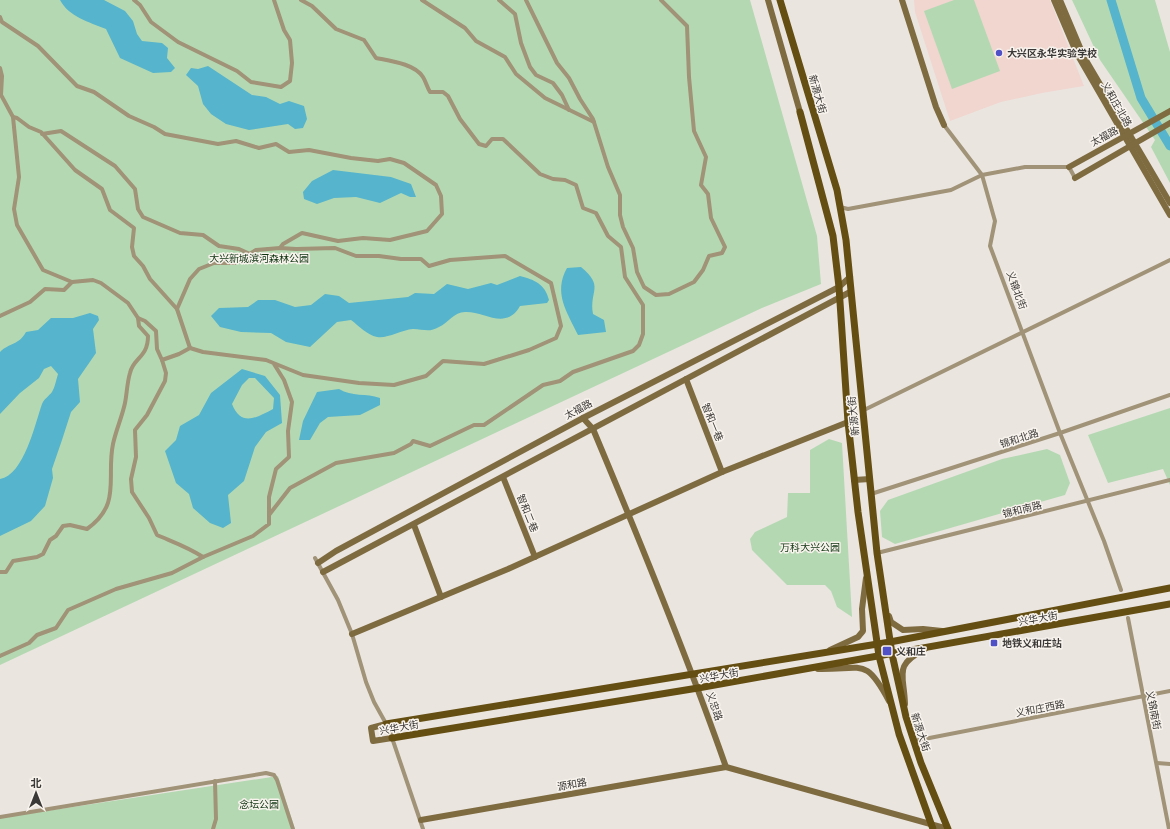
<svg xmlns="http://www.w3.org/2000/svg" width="1170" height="829" font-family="Manrope,'Noto Sans SC',sans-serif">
<rect width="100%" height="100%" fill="#ebe5e0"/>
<path fill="#f0d6cf" d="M914 0H1050L1084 86 1042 93 1001 102 950 121 915 12Z"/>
<g fill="#b4d9b2">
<path d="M0 0H750L817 236 821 284 762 308 0 665Z"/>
<path d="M954 0H974L1000 71 952 89 924 11Z"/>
<path d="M1072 0H1155L1170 52V183L1151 147 1155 140 1100 60Z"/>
<path d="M1170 408V485L1163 469 1108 483 1088 435Z"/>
<path d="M829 439 842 443 852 617 837 607 831 591 825 585H787L752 550 750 539 755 532 787 517 788 493H810V450Z"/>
<path d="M1047 449 1060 455 1070 483 1065 495 895 544 882 537 880 511 888 500 1002 459Z"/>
<path d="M278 776 295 829H0V818Z"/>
</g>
<g fill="#56b4cc" fill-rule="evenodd">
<path d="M60 0H104L125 11 133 21 137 34 142 41 162 43 168 48 167 58 175 68 171 72 153 73 120 58 106 29C89 22 69 17 60 0Z"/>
<path d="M208 66 252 95 266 97 280 104 289 101 304 106 307 119 303 128 295 129 288 124 249 130 226 124 211 114 203 104 198 86 186 75 191 68 198 69Z"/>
<path d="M333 170 391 177 411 184 416 197H410L401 193 380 203 356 197 334 198 317 204 304 199 303 192 312 181Z"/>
<path d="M581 267C605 287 589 290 593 314L604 320 606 332 578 335C567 312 553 293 567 268Z"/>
<path d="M520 276C535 280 545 284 549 300L547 303 520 306C506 331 484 311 465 312 454 312 448 323 439 327 429 333 423 329 413 329 401 330 387 339 377 337 367 335 359 326 351 320L337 322 310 347 286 342 271 333 241 332 220 327 211 316 219 308 248 307 258 300H275L295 307 311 305 325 294 339 296 349 303 408 297 415 293 434 294 447 284 468 289 491 283 497 285Z"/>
<path d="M90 313 98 316 99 320 93 329 96 353 78 379 80 402 71 412 62 440 52 469 53 478 45 506 31 521 0 536V479C24 475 35 424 42 404 44 399 49 396 52 392 55 387 56 380 58 374L51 366 44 369 39 378 20 393 0 414V352C10 342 18 346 26 332L38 330 51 318H73Z"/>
<path d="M242 369 265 376 280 395 282 423 266 432 255 447 244 481 228 495 231 523 223 528 210 523 193 508 189 494 176 483 165 451 176 440 180 426 199 415 211 393ZM249 378H255L274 398 273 409C256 418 241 427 232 404L242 385Z"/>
<path d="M339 389C352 397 366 393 380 398V405L360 415 328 417 320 423 310 440H299L303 421 317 392Z"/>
</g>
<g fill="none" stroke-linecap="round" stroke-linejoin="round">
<path stroke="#56b4cc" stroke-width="9" d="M1111 0 1141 98 1170 146"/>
<g stroke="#a09377" stroke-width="4">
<path d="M134 0 140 5 151 22 178 42 237 71 251 82 281 87 290 81 292 63 290 40 284 30 274 0"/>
<path d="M422 0 465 28 476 41 505 57 516 74 545 98 594 122"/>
<path d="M499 0 515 14 521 43 530 67 536 75 553 83 562 95 569 110"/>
<path d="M526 0 557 63 569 78 580 99 593 119 608 167 620 195V215L623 227 633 248 637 272 644 287 656 295 669 294 694 282 703 270 709 256 722 253 725 247 711 218 708 194 701 185 706 157 694 131 689 77 687 26 661 0"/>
<path d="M0 17 2 22 38 46 77 86 94 92 129 116 154 127 165 134 218 144 236 141 259 148 276 144 289 152 309 150 351 158 378 161 390 159 404 163 436 185 441 196 442 214 427 231 390 240 363 238 338 241 302 233 283 244 280 248"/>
<path d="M0 68 2 76 1 95 13 117 19 177 14 209 17 225 43 270 72 282 93 280 101 283 128 303 138 318 139 326 148 336C148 358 133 358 130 373 127 383 127 393 125 403 122 417 116 430 113 444 106 478 122 504 87 529L70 525 63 526 56 536 50 540 43 554 37 557 13 561 6 572H0"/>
<path d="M13 117 17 118 29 127 41 132 75 170 102 189 110 210 134 228 132 247 134 256 143 266 150 279 177 309 190 348"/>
<path d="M944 125 982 175 995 221 990 246 1060 433 1104 541 1121 590"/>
<path d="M42 134 61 131 115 166 135 189 138 209 143 217 180 233 203 235 219 246 239 249 250 254"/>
<path d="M840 207 848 209 951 190 982 175 1025 167H1069L1075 178"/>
<path d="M177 309 190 279 199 269 214 263H235L256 250 280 248 296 249 335 248 356 256H379L401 259H421L429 266 450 260 505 256 551 283 561 326 556 338 529 350 484 364 443 361 426 376 394 385 359 383 303 375 266 360 203 352 190 348 179 354 162 360 166 373 165 381 147 415 135 430 136 457 131 479 132 492 149 518 157 535C173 542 188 547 203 557L253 536 269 524V497L276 469 289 457 288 431 292 402 284 380 274 364"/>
<path d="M0 316 30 302 45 289 64 290 72 282"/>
<path d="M138 318 145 321 156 331 157 349 162 360"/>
<path d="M862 411 1170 260"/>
<path d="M871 494 1060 433 1170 395"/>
<path d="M269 515 290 488 336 463 394 453 411 444 413 441 430 446 474 425H484L543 385 560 381 573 372 633 351 639 345 643 334V305L625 277 621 247 608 236 596 213 583 208 576 185 565 180 553 179 540 174 503 139H492L486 146 479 144 460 119 448 96 443 92H430C427 87 426 82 423 77 415 64 391 61 376 58L364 40 336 29 312 6 301 0"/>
<path d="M877 553 1170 480"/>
<path d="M315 558 338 600 352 634 366 682 374 702 389 729 423 829"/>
<path d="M1128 618 1169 829"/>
<path d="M0 656 29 643 37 635 56 628 68 610 116 589 172 573 203 557"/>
<path d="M914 741 1170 691"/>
<path d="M1157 763 1170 764"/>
<path d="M0 817 266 773 274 775 277 780 293 829"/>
<path d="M213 829 216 819 215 781"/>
</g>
<g stroke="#7e6b40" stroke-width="6">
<path d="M768 0 800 112"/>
<path d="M902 0 936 107 944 125"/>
<path d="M1054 0 1077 54 1170 215"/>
<path d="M1060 0 1084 57 1170 203"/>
<path d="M1069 167 1170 111"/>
<path d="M1075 178 1170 123"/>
<path d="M686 379 722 472"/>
<path d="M583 418 593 429C640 541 686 653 726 767L948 829"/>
<path d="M503 477 535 557"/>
<path d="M854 480 870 479"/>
<path d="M414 525 441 597"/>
<path d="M318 563 336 551 583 418 839 287 850 277"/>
<path d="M323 572 850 292"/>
<path d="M889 616 891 622 903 630 923 629 942 631"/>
<path d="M352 634 508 569 722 472 848 422"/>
<path d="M830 650 858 637 863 631 862 609 866 578"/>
<path d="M818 669C863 670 865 656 889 701"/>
<path d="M905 704C904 673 893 666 925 649"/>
<path d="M386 724 371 728 373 741 392 738"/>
<path d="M421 820 726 767"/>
</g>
<g stroke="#654e12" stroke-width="7">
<path d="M780 0 837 190 846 240 877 553 892 654 906 717 921 763 948 829"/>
<path d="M800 112 833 236 839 287 848 422 858 512 879 656 899 734 933 829"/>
<path d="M386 724 890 642 1170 588"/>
<path d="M392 738 698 688 1170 604"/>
</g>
</g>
<g fill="#5051c7" stroke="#f8f3ed" stroke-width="1.5">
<circle cx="999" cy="53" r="4"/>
<rect x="990" y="639" width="8" height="8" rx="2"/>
<rect x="882" y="646" width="10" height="10" rx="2"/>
</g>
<g text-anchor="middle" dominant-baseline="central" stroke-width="3" stroke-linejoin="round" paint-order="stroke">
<g font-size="10" font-weight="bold" fill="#3b3937" stroke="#f8f3ed" text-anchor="start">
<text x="1007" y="53">大兴区永华实验学校</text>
<text x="1002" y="643">地铁义和庄站</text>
<text x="896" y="651">义和庄</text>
</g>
<g font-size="10" fill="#3b3937" stroke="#f8f3ed">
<text transform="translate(818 94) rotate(74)">新源大街</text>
<text transform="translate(1117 104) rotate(60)">义和庄北路</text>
<text transform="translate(1104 136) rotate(-28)">太福路</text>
<text transform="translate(1017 290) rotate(70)">义锦北街</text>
<text transform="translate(578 409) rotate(-28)">太福路</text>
<text transform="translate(853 416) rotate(-96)">新源大街</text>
<text transform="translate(713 422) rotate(68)">智和一巷</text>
<text transform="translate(1019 438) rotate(-18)">锦和北路</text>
<text transform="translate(1022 509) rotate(-14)">锦和南路</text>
<text transform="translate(528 513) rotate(68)">智和二巷</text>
<text transform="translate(1038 618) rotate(-10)">兴华大街</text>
<text transform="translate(719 675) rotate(-10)">兴华大街</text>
<text transform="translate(715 706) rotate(71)">义忠路</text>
<text transform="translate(1040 708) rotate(-11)">义和庄西路</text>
<text transform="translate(1154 710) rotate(79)">义锦南街</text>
<text transform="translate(399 727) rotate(-10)">兴华大街</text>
<text transform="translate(921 732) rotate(72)">新源大街</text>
<text transform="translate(572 784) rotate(-10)">源和路</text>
</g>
<g font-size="10" fill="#0c320e" stroke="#f8f3ed">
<text x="259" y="258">大兴新城滨河森林公园</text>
<text x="810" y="547">万科大兴公园</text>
<text x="259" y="804">念坛公园</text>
</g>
</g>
<g transform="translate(36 793)" stroke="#f8f3ed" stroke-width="3" paint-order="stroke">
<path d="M0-3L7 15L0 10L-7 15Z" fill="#3b3937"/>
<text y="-6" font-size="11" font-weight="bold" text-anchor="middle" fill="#3b3937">北</text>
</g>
</svg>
